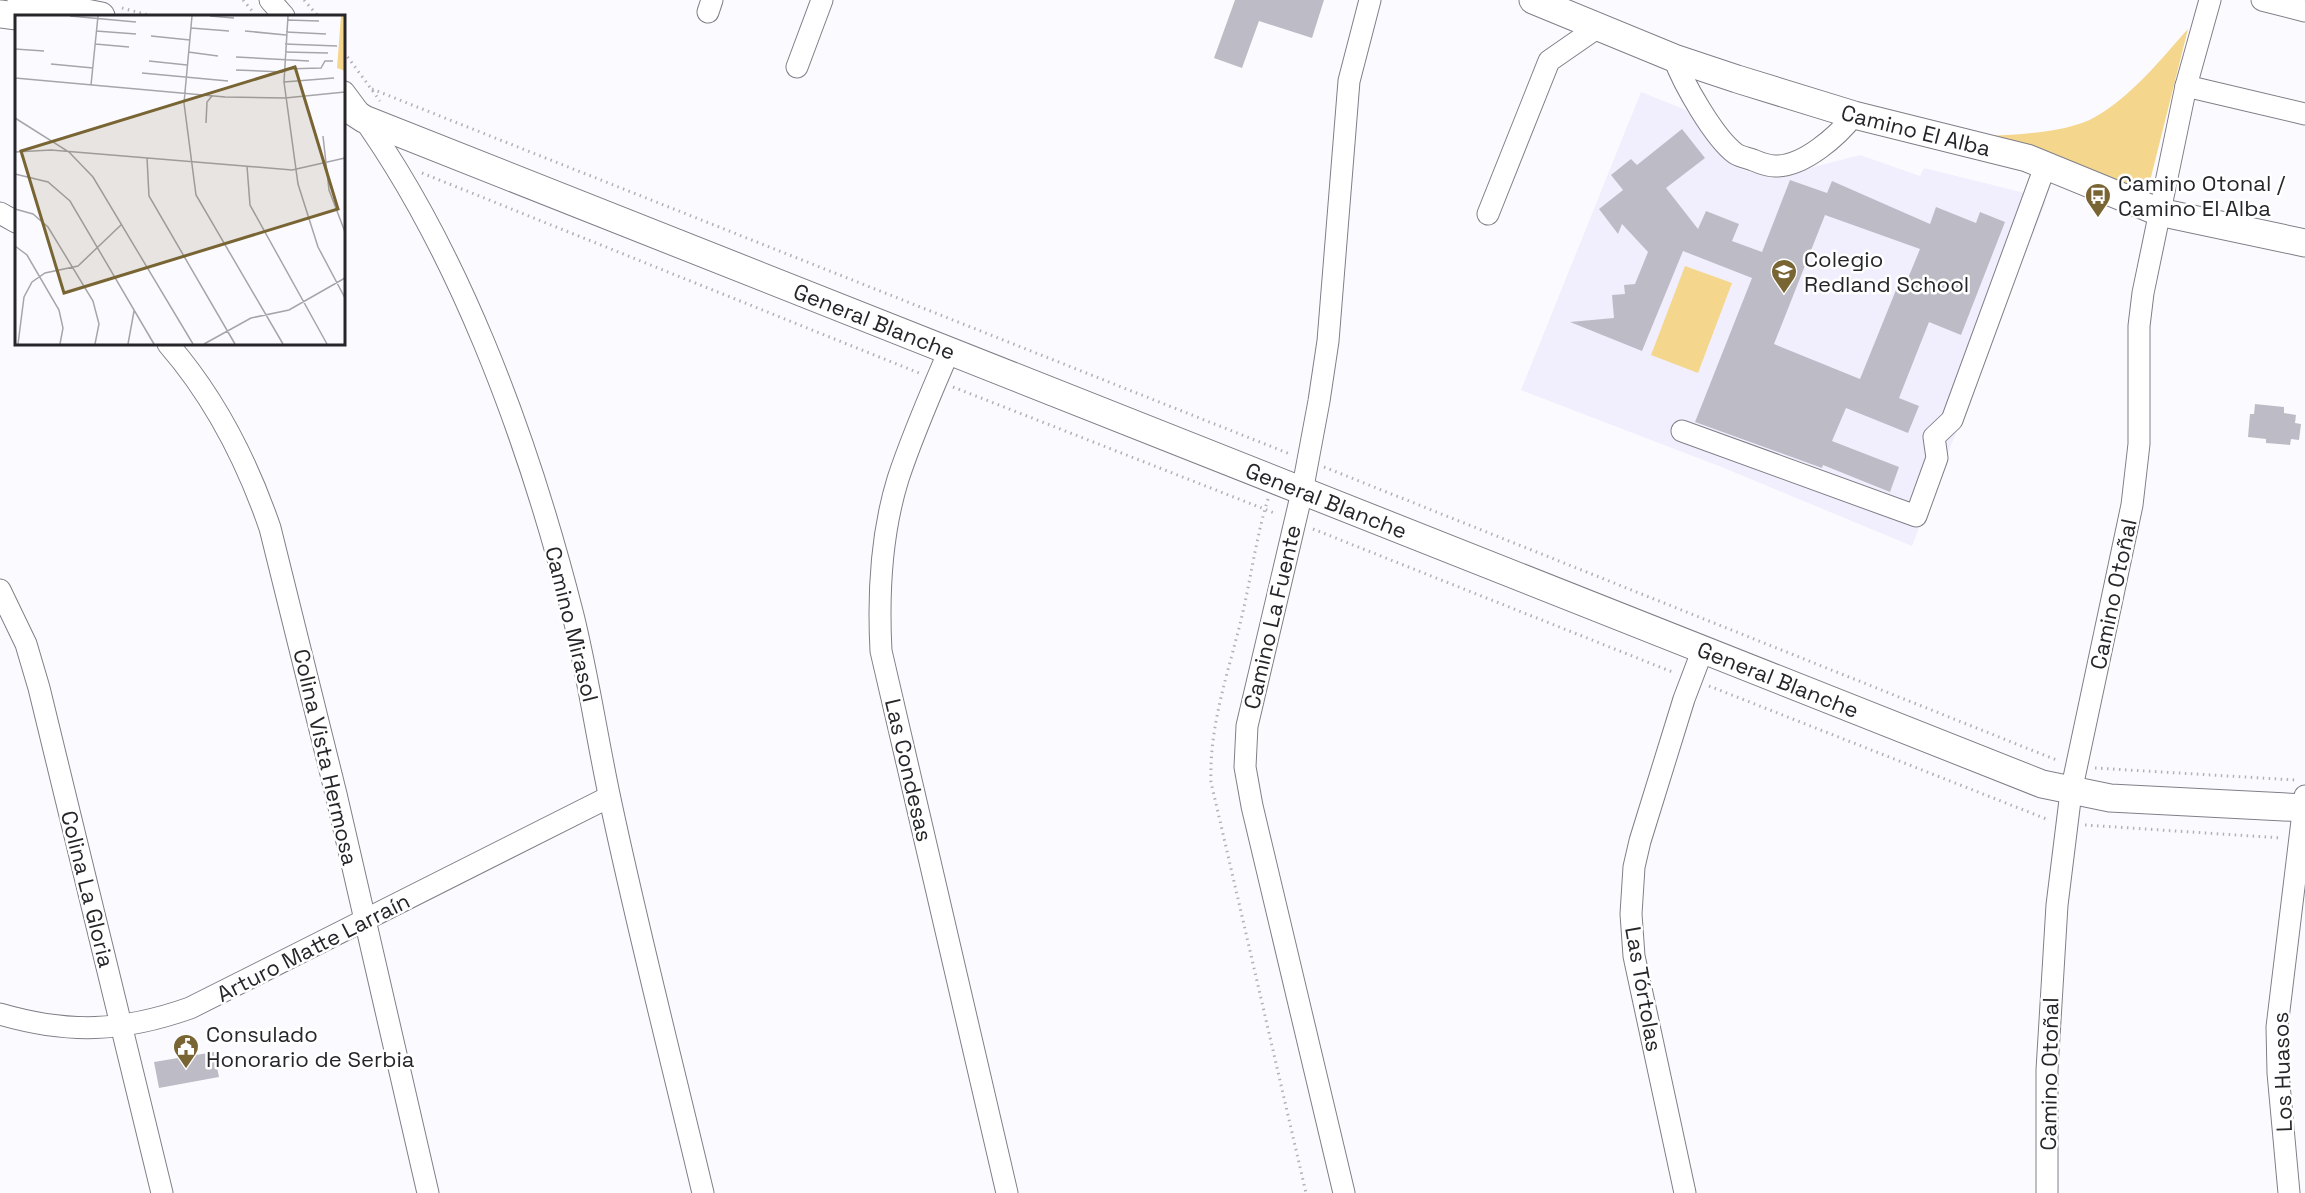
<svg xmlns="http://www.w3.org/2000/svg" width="2305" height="1193" font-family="'Space Grotesk',sans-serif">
<rect width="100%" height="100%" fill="#fbfbff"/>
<path fill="#f1effd" d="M1641 92 1686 110 1716 150 1735 167 1771 178 1860 155 1920 176 1924 168 2021 192 2046 201 1912 546 1724 468 1521 390Z"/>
<g fill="#f4d78c">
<path d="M2188 29 2150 181 2136 192 1965 137C2000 135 2064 135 2095 117 2132 96 2160 60 2188 29Z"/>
<path d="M1685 266 1732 283 1698 373 1651 355Z"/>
</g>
<g fill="#bdbcc6" fill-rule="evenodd">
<path d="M1235 0H1324L1312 38 1259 21 1242 68 1214 58Z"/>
<path d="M1682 129 1705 158 1666 188 1698 229 1706 211 1739 224 1732 241 1762 252 1790 180 1827 193 1832 181 1930 224 1936 207 1976 223 1980 212 2005 222 1961 335 1929 322 1899 398 1919 406 1908 433 1846 408 1832 441 1899 467 1890 492 1823 465 1822 468 1695 422 1752 278 1683 251 1642 351 1570 322 1614 318 1612 295 1625 294 1624 285 1635 284 1648 252 1622 224 1618 234 1599 209 1623 190 1611 175 1631 159 1637 165ZM1825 215 1920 249 1904 288 1898 285 1860 379 1774 344Z"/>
<path d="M2255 404 2284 407V413L2296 415 2295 423 2301 424 2299 440 2291 439 2290 445 2266 443V439L2248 437 2250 414H2254Z"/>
<path d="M214 1052 219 1077 159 1088 154 1062Z"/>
</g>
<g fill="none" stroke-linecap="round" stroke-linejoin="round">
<defs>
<g id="minor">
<path d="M270 0 284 16"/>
<path d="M2262 0 2305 11"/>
<path d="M708 12 712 0"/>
<path d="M1674 58C1683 83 1714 138 1736 154 1741 157 1748 158 1753 160 1760 163 1768 166 1775 166 1803 167 1838 136 1854 115"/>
<path d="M797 67 822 0"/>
<path d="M2186 86 2305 114"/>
<path d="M344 92C456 238 528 438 573 615 588 676 597 738 610 799 638 931 672 1062 703 1193"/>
<path d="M0 213 16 222"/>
<path d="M1488 214 1549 61 1598 27"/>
<path d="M168 344C215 398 247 461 270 528L336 794 428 1193"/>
<path d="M949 351C931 393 912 436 898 479 881 534 878 594 881 651L1007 1193"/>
<path d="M1682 431 1916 516 1937 458 1934 437 1952 420 2046 164"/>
<path d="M0 590 26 644 39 688 162 1193"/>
<path d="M0 1014C69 1034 122 1032 190 1008L609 797"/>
<path d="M1344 1193 1252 806 1245 767 1247 726 1302 492 1319 401 1328 341 1349 81 1370 0"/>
<path d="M1685 1193 1634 956 1631 914 1634 867 1640 841 1684 699 1703 649"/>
<path d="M2047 1193V1070L2057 905 2071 792 2132 505 2139 444V326L2143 293 2186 86 2210 0"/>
<path d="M2289 1193 2278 1073 2277 1027 2305 796"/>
</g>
<g id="major">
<path d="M21 0 101 16"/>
<path id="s1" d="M1533 0 1674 58 1737 79 1854 115 2027 158 2159 212 2305 243"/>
<path d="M0 14 17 16"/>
<path id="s2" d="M344 106 364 119 2042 784 2110 798 2305 808"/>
</g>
</defs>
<use href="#minor" stroke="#807f88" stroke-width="23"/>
<use href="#major" stroke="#807f88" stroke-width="29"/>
<g stroke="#b2b2b6" stroke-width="3" stroke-dasharray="1.5 4.5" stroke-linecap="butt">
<path d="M243 0 254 13"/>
<path d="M304 0 318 16"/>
<path d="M122 8 152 16"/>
<path d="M344 52 380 101"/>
<path d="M372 89 1290 454"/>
<path d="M422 173 919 373"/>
<path d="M953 387 1277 514"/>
<path d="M1324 467 2059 761"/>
<path d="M1268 499C1257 534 1252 571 1244 607 1231 666 1209 721 1211 782L1306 1193"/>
<path d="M1313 529 1675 673"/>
<path d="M1709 686 2049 820"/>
<path d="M2095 768 2295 780"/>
<path d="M2085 825 2282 838"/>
</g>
<use href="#minor" stroke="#fff" stroke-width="21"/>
<use href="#major" stroke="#fff" stroke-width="27"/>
</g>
<defs>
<symbol id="bus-pin" viewBox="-11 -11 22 30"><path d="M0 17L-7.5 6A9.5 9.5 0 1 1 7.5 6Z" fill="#786533" stroke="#fff"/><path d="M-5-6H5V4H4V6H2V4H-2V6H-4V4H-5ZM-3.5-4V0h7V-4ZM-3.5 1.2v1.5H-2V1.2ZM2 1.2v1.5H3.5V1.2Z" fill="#fff"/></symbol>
<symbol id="school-pin" viewBox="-11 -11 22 30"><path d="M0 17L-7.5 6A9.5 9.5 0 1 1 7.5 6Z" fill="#786533" stroke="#fff"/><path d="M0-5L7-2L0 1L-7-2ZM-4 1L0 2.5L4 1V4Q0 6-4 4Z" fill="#fff"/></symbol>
<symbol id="civic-pin" viewBox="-11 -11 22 30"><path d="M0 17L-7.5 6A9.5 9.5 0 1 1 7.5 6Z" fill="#786533" stroke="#fff"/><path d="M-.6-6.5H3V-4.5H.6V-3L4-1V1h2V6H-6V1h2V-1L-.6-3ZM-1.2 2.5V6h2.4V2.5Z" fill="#fff"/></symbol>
</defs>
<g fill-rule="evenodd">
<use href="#bus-pin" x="2083" y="181" width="30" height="40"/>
<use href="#school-pin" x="1769" y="257" width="30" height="40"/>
<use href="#civic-pin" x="171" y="1032" width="30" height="40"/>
</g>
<g text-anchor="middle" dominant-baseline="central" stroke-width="5" stroke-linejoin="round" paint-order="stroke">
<g font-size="22" fill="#262529" stroke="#fff">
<text stroke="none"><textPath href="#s1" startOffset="405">Camino El Alba</textPath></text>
<text stroke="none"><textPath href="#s2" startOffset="573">General Blanche</textPath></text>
<text stroke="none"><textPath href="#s2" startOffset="1059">General Blanche</textPath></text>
<text transform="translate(2113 594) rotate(-78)">Camino Otoñal</text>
<text transform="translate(1272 617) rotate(-77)">Camino La Fuente</text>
<text transform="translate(572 624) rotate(76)">Camino Mirasol</text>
<text stroke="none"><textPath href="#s2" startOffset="1545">General Blanche</textPath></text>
<text transform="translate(326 757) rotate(77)">Colina Vista Hermosa</text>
<text transform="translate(909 770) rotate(77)">Las Condesas</text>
<text transform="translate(88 889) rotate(76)">Colina La Gloria</text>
<text transform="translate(313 947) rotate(-27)">Arturo Matte Larraín</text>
<text transform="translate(1644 989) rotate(80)">Las Tórtolas</text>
<text transform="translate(2282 1072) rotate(-92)">Los Huasos</text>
<text transform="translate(2049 1074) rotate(-89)">Camino Otoñal</text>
</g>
<g font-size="22" fill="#262529" stroke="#fff" text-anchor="start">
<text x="2118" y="183">Camino Otonal /<tspan x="2118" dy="25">Camino El Alba</tspan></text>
<text x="1804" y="259">Colegio<tspan x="1804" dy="25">Redland School</tspan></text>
<text x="206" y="1034">Consulado<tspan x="206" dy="25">Honorario de Serbia</tspan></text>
</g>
</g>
<g transform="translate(15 15)">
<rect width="330" height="330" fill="#fbfbff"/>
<path d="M326 1H330V56L322 53Z" fill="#f4d78c"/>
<path fill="none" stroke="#a6a5a9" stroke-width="1.5" d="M55 1 121 7M177 1 169 88 181 180 268 329M195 1 219 3M273 1 269 67 283 169 303 232 330 283M272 5 304 6M176 13 214 16M81 16 121 19M230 16 271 20M271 17 311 19M136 21 175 25M80 29 114 32M270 29 322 31M0 34 29 36M173 37 203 41M270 37 313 38M221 42 294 46M134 46 172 50M36 49 78 53M269 54 306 53 310 46H318M221 55 268 57M127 58 213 66M0 63 210 82 270 83 330 77M269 67 319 63M76 70 83 1M0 103 54 137 78 162 178 329M191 108 192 87 197 81M308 121 314 175 330 217M0 137 36 135 277 155 330 143M132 143 134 181 220 329M232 151 235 190 312 329M0 159 33 167 55 186 139 329M0 194 18 199 33 212 78 286 84 309 80 329M0 231 12 240 44 295 48 313 45 329M3 329 9 282 17 267 30 258 63 251 107 209M113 329 119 296M189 329 236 303 274 295 330 263"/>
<path fill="#786533" fill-opacity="0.15" stroke="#786533" stroke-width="3" d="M280 52 323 194 49 278 6 136Z"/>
<rect width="330" height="330" fill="none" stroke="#262529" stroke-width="3"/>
</g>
</svg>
